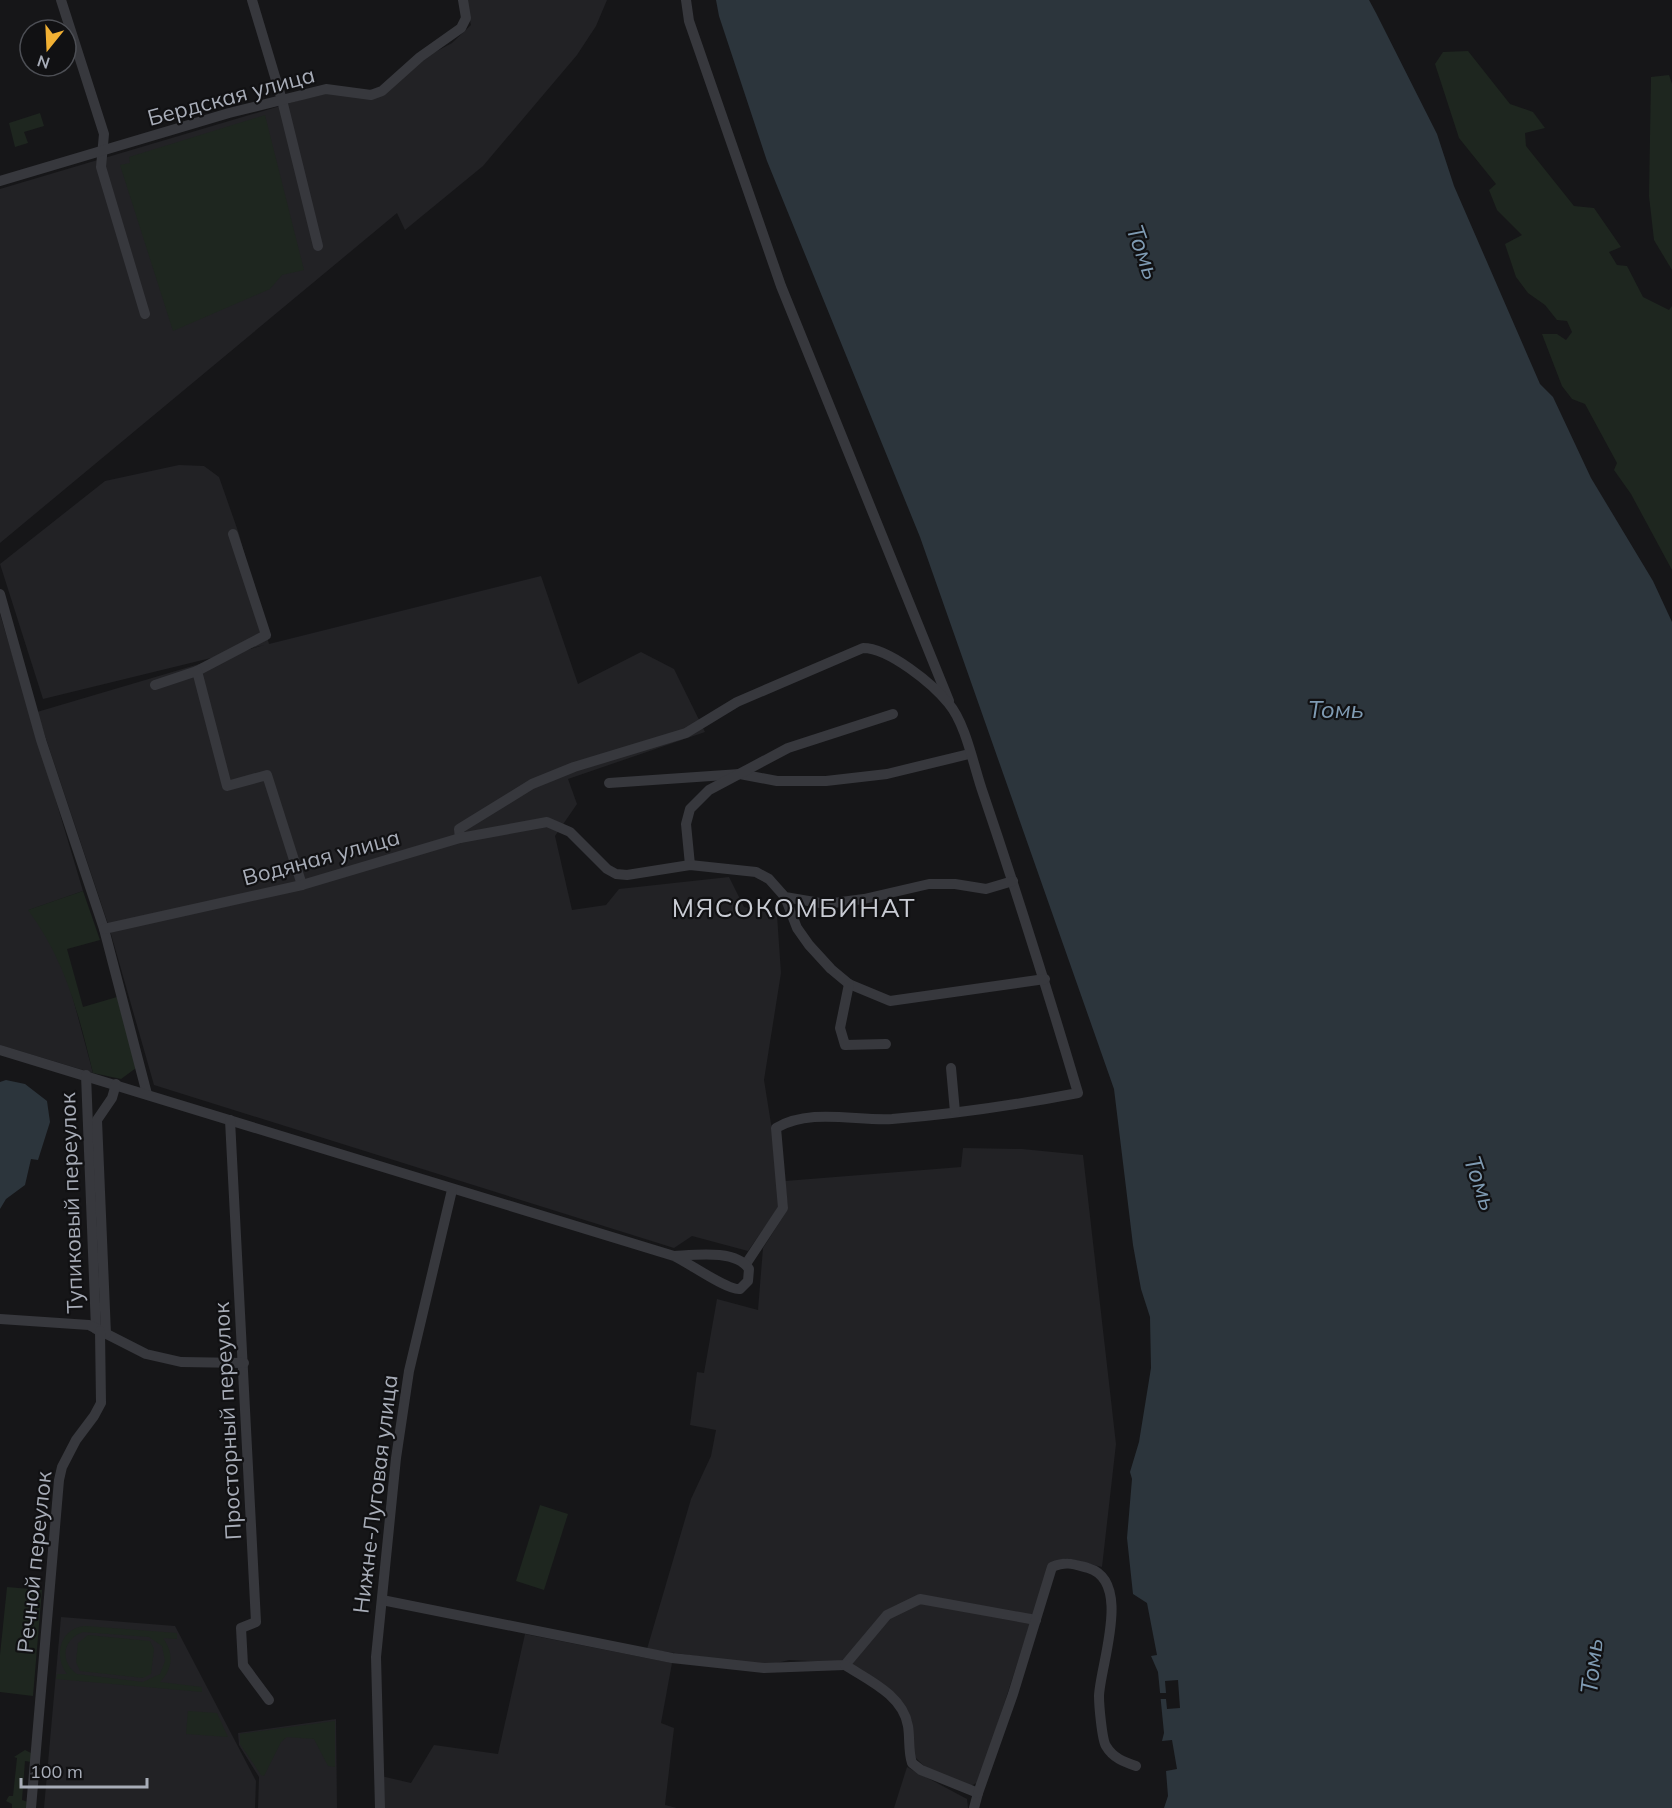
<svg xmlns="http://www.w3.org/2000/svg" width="1672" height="1808" font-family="Mulish,sans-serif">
<rect width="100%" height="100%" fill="#161618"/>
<g fill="#222225">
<path d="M465 0H607L596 26 577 55 483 166 405 230 397 213 0 543V189L327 92 383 96 424 58 452 43 471 25Z"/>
<path d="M179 465 204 466 219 477 239 534 269 644 541 576 578 684 641 652 674 669 705 732 568 779 577 804 555 836 572 910 606 905 619 889 729 877 744 907 777 915 781 973 764 1080 772 1130 779 1207 748 1251 692 1236 674 1248 154 1085 109 927 37 712 264 645 43 699 0 564 105 481Z"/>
<path d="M0 614 83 891 29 910 48 937 68 980 93 1073 0 1045Z"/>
<path d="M963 1148 1022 1149 1083 1155 1116 1444 1102 1567 1066 1558 1049 1565 979 1782 968 1787 927 1769 913 1755 912 1721 848 1663 789 1660 765 1666 647 1649 691 1499 711 1456 716 1430 690 1425 697 1372 704 1373 717 1299 758 1310 763 1248 788 1209 785 1181 961 1167Z"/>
<path d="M61 1617 175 1626 256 1781 255 1808H44Z"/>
<path d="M525 1634 672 1663 661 1723 674 1728 665 1805 677 1808H380L381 1776 411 1783 434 1745 498 1754Z"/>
<path d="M336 1719 337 1808H258L259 1777 239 1745 238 1733Z"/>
<path d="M907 1767 967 1799 968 1808H894Z"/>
</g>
<g fill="#1e261f" fill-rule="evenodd">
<path d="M1468 51 1510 104 1533 112 1545 128 1525 133 1526 146 1574 206 1594 208 1621 247 1609 252 1617 265 1627 266 1643 297 1669 310 1672 306V570L1631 494 1614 470 1617 463 1585 404 1572 399 1562 386 1542 334H1557L1566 340 1572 332 1567 321 1557 320 1545 305 1528 293 1516 277 1505 244 1522 235 1497 210 1489 190 1496 184 1459 138 1435 64 1443 52Z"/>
<path d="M1669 75 1672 84V270L1654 240 1649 196 1651 77Z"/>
<path d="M40 113 44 126 24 132 28 143 15 147 9 123Z"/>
<path d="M265 115 304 270 282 275 270 289 173 331 120 165 130 163 129 157Z"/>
<path d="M83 891 100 940 67 949 83 1007 117 997 136 1068 121 1079 93 1073C78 1012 66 962 28 910Z"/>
<path d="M540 1505 568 1514 544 1590 516 1581Z"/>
<path d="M7 1587 42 1590 33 1696 0 1692V1655Z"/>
<path d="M86 1626 177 1633V1639L163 1638C174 1653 173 1669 160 1682L202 1687V1692L56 1679 57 1674H67C53 1656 60 1627 86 1626ZM83 1632 149 1637 162 1646 165 1661 160 1674 143 1682 77 1674C59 1661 63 1639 83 1632Z"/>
<path d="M88 1635 150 1641 154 1649 151 1674 143 1678 80 1671 76 1662 78 1643Z"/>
<path d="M188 1711 217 1713 228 1737 186 1734Z"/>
<path d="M335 1721V1767L328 1766 314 1739 287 1737 281 1742 264 1776 261 1775 240 1744V1734Z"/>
<path d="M25 1750 31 1753V1762L25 1761 22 1800 28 1802 27 1808H12V1804L6 1801 9 1796H13L17 1758 14 1757Z"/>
</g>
<g fill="#2c353c">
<path d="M716 0H1369L1376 13 1437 134 1454 186 1540 384 1553 397 1591 478 1653 581 1672 622V1808H1164L1168 1796 1166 1771 1177 1769 1172 1740 1162 1741 1164 1733 1158 1672 1151 1656 1157 1655 1147 1603 1133 1594 1127 1538 1132 1479 1130 1472 1139 1442 1151 1368 1150 1317 1141 1289 1133 1245 1114 1089 920 537 767 161 719 16Z"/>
<path d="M6 1080 25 1084 47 1101 50 1122 38 1160 31 1159 25 1185 6 1199 0 1209V1082Z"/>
</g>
<path fill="#161618" d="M1178 1680 1180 1708 1167 1709 1166 1699H1158V1693H1166L1165 1681Z"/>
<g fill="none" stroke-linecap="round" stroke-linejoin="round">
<g stroke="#37383d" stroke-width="10">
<path d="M61 0 104 134 101 167 145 314"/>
<path d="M252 0 282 100 318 246"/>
<path d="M686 0 689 21 781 286 949 701"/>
<path d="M0 181 229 113 326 89 371 95 382 91 420 57 461 28 466 18 463 0"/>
<path d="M0 594 41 740 104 929 147 1094"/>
<path d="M197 671 266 635 233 534"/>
<path d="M155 685 197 671 227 786 267 775 302 885"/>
<path d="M609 783 740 774 777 781H826L887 774 969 754"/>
<path d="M460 838 459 829 532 784 574 767 686 733 737 702 863 648C889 648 933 684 949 704 966 724 974 768 983 793 1017 893 1048 992 1078 1093 1016 1105 956 1114 892 1119 855 1121 810 1108 776 1128L783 1208 746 1264"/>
<path d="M690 865 686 824 690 809 709 790 788 748 893 714"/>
<path d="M785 897 797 928 809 945 831 969 849 984 890 1001 1045 979"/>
<path d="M104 929 302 885 460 838 547 822 570 832 607 869 616 874 627 875 690 865 756 872 769 879 785 897 826 904 864 899 929 884H955L986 889 1013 881"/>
<path d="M849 984 840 1028 845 1045 886 1044"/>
<path d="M0 1050 674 1256C689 1263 728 1291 740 1289L748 1281 749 1269C736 1249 694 1255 674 1256"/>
<path d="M951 1068 955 1112"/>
<path d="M86 1075 96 1329"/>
<path d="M230 1120 256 1622 241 1628 243 1665 269 1700"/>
<path d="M0 1319 89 1325 146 1354 181 1362 244 1363"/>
<path d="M106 1334 97 1120 112 1098 116 1084"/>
<path d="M382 1600 672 1658 764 1668 845 1665 887 1615 920 1599 1036 1620"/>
<path d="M845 1665C868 1680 903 1695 908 1726 910 1738 908 1751 912 1763L921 1770 978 1793 974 1808"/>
<path d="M978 1793 1013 1694 1052 1567C1067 1561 1073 1564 1088 1568 1133 1581 1100 1665 1099 1696 1099 1705 1102 1740 1106 1746 1113 1758 1124 1762 1136 1766"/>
<path d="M31 1808 59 1480 62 1467 76 1440 94 1416 101 1403 100 1331"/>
<path d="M380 1808 376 1657 396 1458 409 1371 452 1190"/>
</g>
</g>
<g text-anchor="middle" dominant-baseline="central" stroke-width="4.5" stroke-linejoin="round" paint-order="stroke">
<g font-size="22" fill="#a8adb8" stroke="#111113">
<text transform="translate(231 96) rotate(-15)">Бердская улица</text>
<text transform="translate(321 857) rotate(-15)">Водяная улица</text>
<text transform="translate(71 1203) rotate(-92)">Тупиковый переулок</text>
<text transform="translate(227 1421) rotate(-93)">Просторный переулок</text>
<text transform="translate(375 1494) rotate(-83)">Нижне-Луговая улица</text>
<text transform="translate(34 1562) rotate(-84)">Речной переулок</text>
</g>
<g font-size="24" font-style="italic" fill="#7f9bb3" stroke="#111113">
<text transform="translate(1144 252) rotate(70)">Томь</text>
<text x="1336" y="709">Томь</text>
<text transform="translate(1481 1183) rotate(71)">Томь</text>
<text transform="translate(1591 1666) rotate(-84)">Томь</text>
</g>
<g font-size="26" letter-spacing="1.5" fill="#c9ccd4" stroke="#111113">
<text x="794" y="907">МЯСОКОМБИНАТ</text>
</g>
</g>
<g transform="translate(48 48) rotate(198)"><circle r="28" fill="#111113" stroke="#4d4f55" stroke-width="1.5"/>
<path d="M0-4.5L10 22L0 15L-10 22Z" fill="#f2b134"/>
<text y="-9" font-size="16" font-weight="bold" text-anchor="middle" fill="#a8adb8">N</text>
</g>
<path d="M21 1778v9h126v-9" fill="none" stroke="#a8adb8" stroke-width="3"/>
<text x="30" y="1778" font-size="18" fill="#a8adb8" stroke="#111113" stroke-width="4.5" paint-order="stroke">100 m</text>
</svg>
